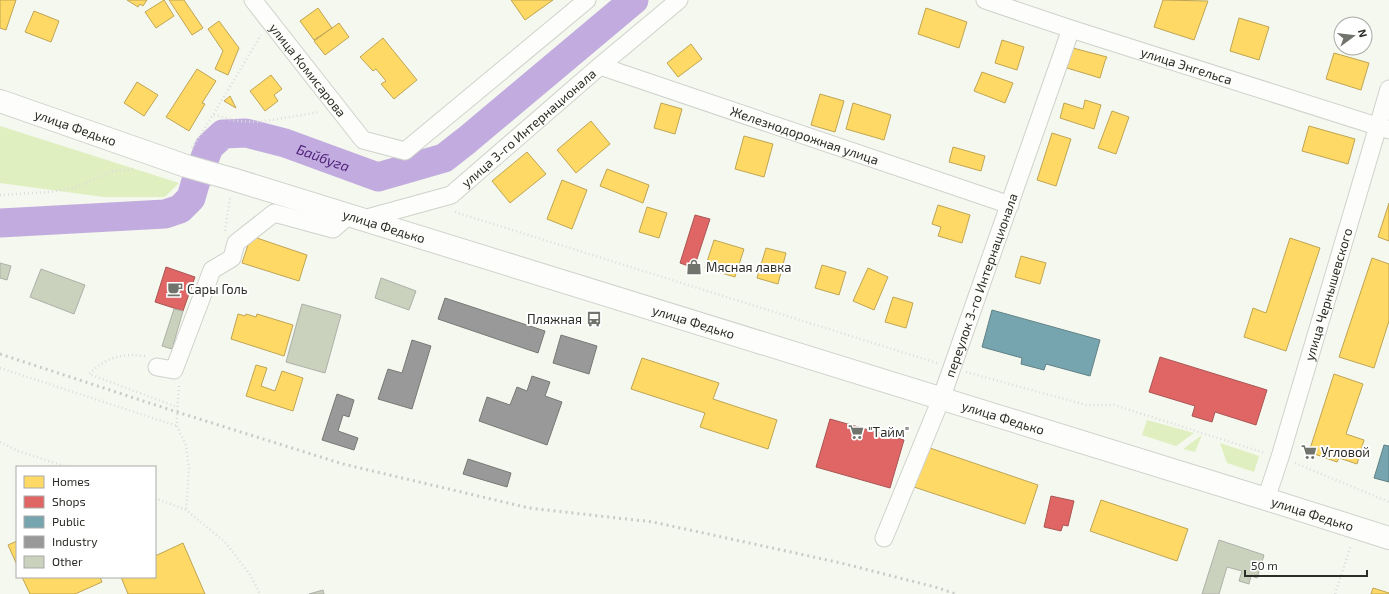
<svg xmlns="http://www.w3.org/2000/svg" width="1389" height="594" font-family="'Exo 2',sans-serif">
<rect width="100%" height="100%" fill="#f4f8ee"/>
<g fill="#dfefc0">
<path d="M0 126 179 183 165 197H104L0 183Z"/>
<path d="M1147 420 1194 433 1176 446 1142 435Z"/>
<path d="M1202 435 1195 452 1183 449Z"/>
<path d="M1220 443 1259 456 1254 472 1227 463Z"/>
</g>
<g fill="#ffd966" stroke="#bfa553">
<path d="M0 0H16L6 30 0 28Z"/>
<path d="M127 0H147L143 6 140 4 138 7Z"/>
<path d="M164 0 174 16 156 28 145 12Z"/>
<path d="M169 0H184L203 28 192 35Z"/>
<path d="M511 0H553L525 20Z"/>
<path d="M1163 0 1208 1 1194 40 1154 27Z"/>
<path d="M318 8 332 28 314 40 300 21Z"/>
<path d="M926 8 967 22 959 48 918 34Z"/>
<path d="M34 11 59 21 51 42 25 32Z"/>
<path d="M1239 18 1269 27 1259 60 1230 51Z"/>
<path d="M219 21 239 48 228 75 215 69 223 51 208 29Z"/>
<path d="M339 23 349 37 325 55 314 41Z"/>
<path d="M383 38 417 80 394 99 381 84 386 81 376 69 373 71 360 57Z"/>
<path d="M1002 40 1024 47 1017 70 995 63Z"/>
<path d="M691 44 702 59 678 77 667 63Z"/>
<path d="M1073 48 1107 57 1105 61 1100 78 1067 68Z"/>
<path d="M1334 53 1369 63 1361 90 1326 79Z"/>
<path d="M197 69 216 81 202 103 205 104 189 131 166 117Z"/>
<path d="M982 72 1013 83 1005 103 974 91Z"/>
<path d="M271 75 282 89 274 95 278 101 265 111 250 91Z"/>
<path d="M137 82 158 95 144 116 124 103Z"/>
<path d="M820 94 844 101 835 132 811 125Z"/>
<path d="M230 96 236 108 224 101Z"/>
<path d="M1085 100 1101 105 1094 129 1060 118 1064 103 1083 109Z"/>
<path d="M661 103 682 109 675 134 654 128Z"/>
<path d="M853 103 891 115 884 140 846 129Z"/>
<path d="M1112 111 1129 117 1116 154 1098 148Z"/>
<path d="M591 121 610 144 576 173 557 150Z"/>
<path d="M1309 126 1355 139 1348 164 1302 151Z"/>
<path d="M1052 133 1071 139 1056 186 1037 180Z"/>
<path d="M744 136 773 144 764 177 735 169Z"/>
<path d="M953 147 985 156 981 171 949 162Z"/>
<path d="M527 152 546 174 510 203 492 181Z"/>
<path d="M607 169 649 185 643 203 600 186Z"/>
<path d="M562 180 587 190 572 229 547 219Z"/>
<path d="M1389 203V241L1378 237Z"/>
<path d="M938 205 970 215 962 243 938 236 941 227 932 224Z"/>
<path d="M647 207 667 213 659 238 639 232Z"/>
<path d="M251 236 307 255 299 281 242 263Z"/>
<path d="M1290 238 1320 248 1286 351 1244 337 1253 308 1266 313Z"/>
<path d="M714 240 744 249 735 277 705 268Z"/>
<path d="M766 248 786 253 778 284 757 278Z"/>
<path d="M1021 256 1046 263 1040 284 1015 277Z"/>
<path d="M1372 258 1389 264V321L1374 368 1339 357Z"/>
<path d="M822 265 846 272 839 295 815 288Z"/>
<path d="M868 268 888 277 874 310 853 301Z"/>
<path d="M893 297 913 303 906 328 885 322Z"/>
<path d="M238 314 245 316 246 314 256 317 257 314 293 325 284 356 231 339Z"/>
<path d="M642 358 719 383 713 399 777 420 768 449 700 427 705 413 631 389Z"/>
<path d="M256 365 267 368 261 386 275 391 282 371 303 378 293 411 246 396Z"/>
<path d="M1334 374 1363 384 1346 434 1364 440 1357 464 1339 458 1337 462 1309 452Z"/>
<path d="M924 446 1038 485 1025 524 911 486Z"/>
<path d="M1101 500 1188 529 1177 561 1090 531Z"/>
<path d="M17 541V565L8 545Z"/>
<path d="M183 543 205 594H128L121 577H155V556Z"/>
<path d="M22 577H100L102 582 75 594H30Z"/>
<path d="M1373 588 1389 593V594H1371Z"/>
</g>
<g fill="#e06666" stroke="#aa5553">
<path d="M695 215 710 219 694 268 680 263Z"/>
<path d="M166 267 195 277 183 311 155 302Z"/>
<path d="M1160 357 1267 390 1256 425 1215 412 1212 422 1192 416 1195 406 1149 392Z"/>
<path d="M830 419 904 440 890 488 816 467Z"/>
<path d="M1051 496 1074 501 1068 526 1063 525 1061 531 1044 527Z"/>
</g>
<g fill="#76a5af" stroke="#608186">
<path d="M992 310 1100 340 1090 376 1046 364 1044 370 1021 364 1022 358 982 347Z"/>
<path d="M1384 445 1389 446V482L1374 478Z"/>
</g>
<g fill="#999" stroke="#787976">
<path d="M445 298 545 331 538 353 438 319Z"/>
<path d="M561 335 597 346 589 374 553 363Z"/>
<path d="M412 340 431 346 412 409 378 399 388 369 402 373Z"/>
<path d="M532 376 550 382 545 396 562 402 547 445 479 421 487 397 510 405 517 387 527 391Z"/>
<path d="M337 394 354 400 349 417 343 415 338 431 358 438 354 450 322 440Z"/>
<path d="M468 459 511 473 507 487 463 474Z"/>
</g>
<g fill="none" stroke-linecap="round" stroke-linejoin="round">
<path stroke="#c2acdf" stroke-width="29" id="s1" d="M0 223 165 214 180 209 191 198 195 184 209 147 223 134 246 133 285 143 378 177 444 158 467 140 634 0"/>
</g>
<g fill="#cad1bc" stroke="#aeb0a9">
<path d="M0 263 11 266 7 280 0 278Z"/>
<path d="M41 269 85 285 74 314 30 297Z"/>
<path d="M381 278 416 291 409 310 375 298Z"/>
<path d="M302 304 341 315 325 373 286 362Z"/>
<path d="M174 309 183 311 172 349 162 346Z"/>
<path d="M1219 540 1264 555 1257 578 1251 576 1249 584 1239 581 1242 571 1227 567 1219 594H1202Z"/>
<path d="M323 590 324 594H309Z"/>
</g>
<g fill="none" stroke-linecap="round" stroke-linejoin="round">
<defs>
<g id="minor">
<path id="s2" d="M253 0 363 140 405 151 587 0"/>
<path id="s3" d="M985 0 1071 29 1389 130"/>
<path id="s4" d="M600 66 1010 205"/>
<path id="s5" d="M360 220 451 195 600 66 679 0"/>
<path d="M157 367 174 370 212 270 232 258 236 243 274 213 333 229 348 216"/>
<path id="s6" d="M1266 499 1280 457 1389 89"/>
<path id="s7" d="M884 538 941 399 1071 29"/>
</g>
<g id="secondary">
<path id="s8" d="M0 101 186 166 232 179 1266 499 1389 538"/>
</g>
</defs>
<use href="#minor" stroke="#cfd2cb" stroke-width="19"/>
<use href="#secondary" stroke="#cfd2cb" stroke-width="24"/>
<g stroke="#dcddda" stroke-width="2.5" stroke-dasharray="1 3" stroke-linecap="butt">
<path d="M214 115 236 121 259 122 320 112"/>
<path d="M192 148C216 111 238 73 261 35"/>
<path d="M0 195 49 192 75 188 112 171 133 169"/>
<path d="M455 212 937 363"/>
<path d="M225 231 230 198"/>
<path d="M145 356C122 353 106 357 89 374L177 407"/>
<path d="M0 368 177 426"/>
<path d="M966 372 1086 405H1114L1265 453"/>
<path d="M179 386 177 412V426L186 446 189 468 186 510"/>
<path d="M0 442 18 451 67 467"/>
<path d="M1295 463 1389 502"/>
<path d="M155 498 186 510 225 542 251 576 260 594"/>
<path d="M1335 594 1351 545"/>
</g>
<use href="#minor" stroke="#fdfefc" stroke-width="17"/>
<use href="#secondary" stroke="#fdfefc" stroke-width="22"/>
<path stroke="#cacac8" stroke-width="3" stroke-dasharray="2 4" stroke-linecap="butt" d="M0 354 177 412 343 464 529 508 653 522 841 563 935 587 956 594"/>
</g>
<defs>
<symbol id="shop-bare" viewBox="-9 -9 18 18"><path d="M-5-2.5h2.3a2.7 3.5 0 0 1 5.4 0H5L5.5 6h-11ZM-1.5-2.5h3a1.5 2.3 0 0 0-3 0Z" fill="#71746c" stroke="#fff" stroke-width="2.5" paint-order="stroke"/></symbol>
<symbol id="cafe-bare" viewBox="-9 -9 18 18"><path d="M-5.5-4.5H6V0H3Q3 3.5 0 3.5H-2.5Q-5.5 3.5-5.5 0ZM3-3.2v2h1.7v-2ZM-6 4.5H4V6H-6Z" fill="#71746c" stroke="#fff" stroke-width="2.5" paint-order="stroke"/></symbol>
<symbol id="bus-bare" viewBox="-9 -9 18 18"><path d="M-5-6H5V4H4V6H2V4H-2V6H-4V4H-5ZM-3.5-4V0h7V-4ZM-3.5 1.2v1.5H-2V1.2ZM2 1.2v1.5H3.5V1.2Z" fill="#71746c" stroke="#fff" stroke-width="2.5" paint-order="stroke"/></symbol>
<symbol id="supermarket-bare" viewBox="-9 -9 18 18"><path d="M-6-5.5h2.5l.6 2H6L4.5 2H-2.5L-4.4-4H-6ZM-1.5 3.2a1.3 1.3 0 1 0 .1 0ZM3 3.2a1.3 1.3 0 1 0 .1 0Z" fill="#71746c" stroke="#fff" stroke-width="2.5" paint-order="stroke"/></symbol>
</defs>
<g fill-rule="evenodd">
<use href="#shop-bare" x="683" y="256" width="22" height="22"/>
<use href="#cafe-bare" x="164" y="278" width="22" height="22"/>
<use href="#bus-bare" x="583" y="308" width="22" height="22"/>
<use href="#supermarket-bare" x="845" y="421" width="22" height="22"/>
<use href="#supermarket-bare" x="1298" y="441" width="22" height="22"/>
</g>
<g text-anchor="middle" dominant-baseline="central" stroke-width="4" stroke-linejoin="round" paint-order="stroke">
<g font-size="13" fill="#2b2d26" stroke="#fff">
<text stroke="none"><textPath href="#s3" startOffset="212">улица Энгельса</textPath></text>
<text stroke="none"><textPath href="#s2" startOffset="89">улица Комисарова</textPath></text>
<text stroke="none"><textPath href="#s5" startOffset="197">улица 3-го Интернационала</textPath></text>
<text stroke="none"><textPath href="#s8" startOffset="80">улица Федько</textPath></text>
<text stroke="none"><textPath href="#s4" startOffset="216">Железнодорожная улица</textPath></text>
<text stroke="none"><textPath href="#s8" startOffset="404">улица Федько</textPath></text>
<text stroke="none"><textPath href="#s7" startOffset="271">переулок 3-го Интернационала</textPath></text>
<text stroke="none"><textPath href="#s6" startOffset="214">улица Чернышевского</textPath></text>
<text stroke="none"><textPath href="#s8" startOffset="728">улица Федько</textPath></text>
<text stroke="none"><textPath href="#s8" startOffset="1052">улица Федько</textPath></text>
<text stroke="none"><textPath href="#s8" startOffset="1376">улица Федько</textPath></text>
</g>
<g font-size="13" fill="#2b2d26" stroke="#fff" text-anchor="start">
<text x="706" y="267">Мясная лавка</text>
<text x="187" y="289">Сары Голь</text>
<text x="582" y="319" text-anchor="end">Пляжная</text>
<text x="868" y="432">"Тайм"</text>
<text x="1321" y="452">Угловой</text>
</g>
<g font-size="14" font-style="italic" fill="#4d1f78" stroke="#fff">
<text stroke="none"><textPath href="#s1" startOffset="374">Байбуга</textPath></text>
</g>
</g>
<rect x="16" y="466" width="140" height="112" fill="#ffffff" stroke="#aaaba8"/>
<rect x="24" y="476" width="20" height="12" fill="#ffd966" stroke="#aaaba8"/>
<text x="52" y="486" font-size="12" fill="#2b2d26">Homes</text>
<rect x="24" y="496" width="20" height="12" fill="#e06666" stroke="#aaaba8"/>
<text x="52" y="506" font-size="12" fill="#2b2d26">Shops</text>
<rect x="24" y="516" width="20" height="12" fill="#76a5af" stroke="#aaaba8"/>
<text x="52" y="526" font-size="12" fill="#2b2d26">Public</text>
<rect x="24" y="536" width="20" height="12" fill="#999999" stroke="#aaaba8"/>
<text x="52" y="546" font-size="12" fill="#2b2d26">Industry</text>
<rect x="24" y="556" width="20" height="12" fill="#cad1bc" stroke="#aaaba8"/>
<text x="52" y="566" font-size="12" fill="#2b2d26">Other</text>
<g transform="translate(1353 36) rotate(75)"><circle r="19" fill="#ffffff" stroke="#aaaba8"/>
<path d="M0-3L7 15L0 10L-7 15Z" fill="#71746c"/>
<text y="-6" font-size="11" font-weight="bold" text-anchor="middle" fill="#2b2d26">N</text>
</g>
<path d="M1245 570v6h122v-6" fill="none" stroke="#2b2d26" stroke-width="2"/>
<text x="1251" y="570" font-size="12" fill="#2b2d26" stroke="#ffffff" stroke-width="3" paint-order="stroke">50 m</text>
</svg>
